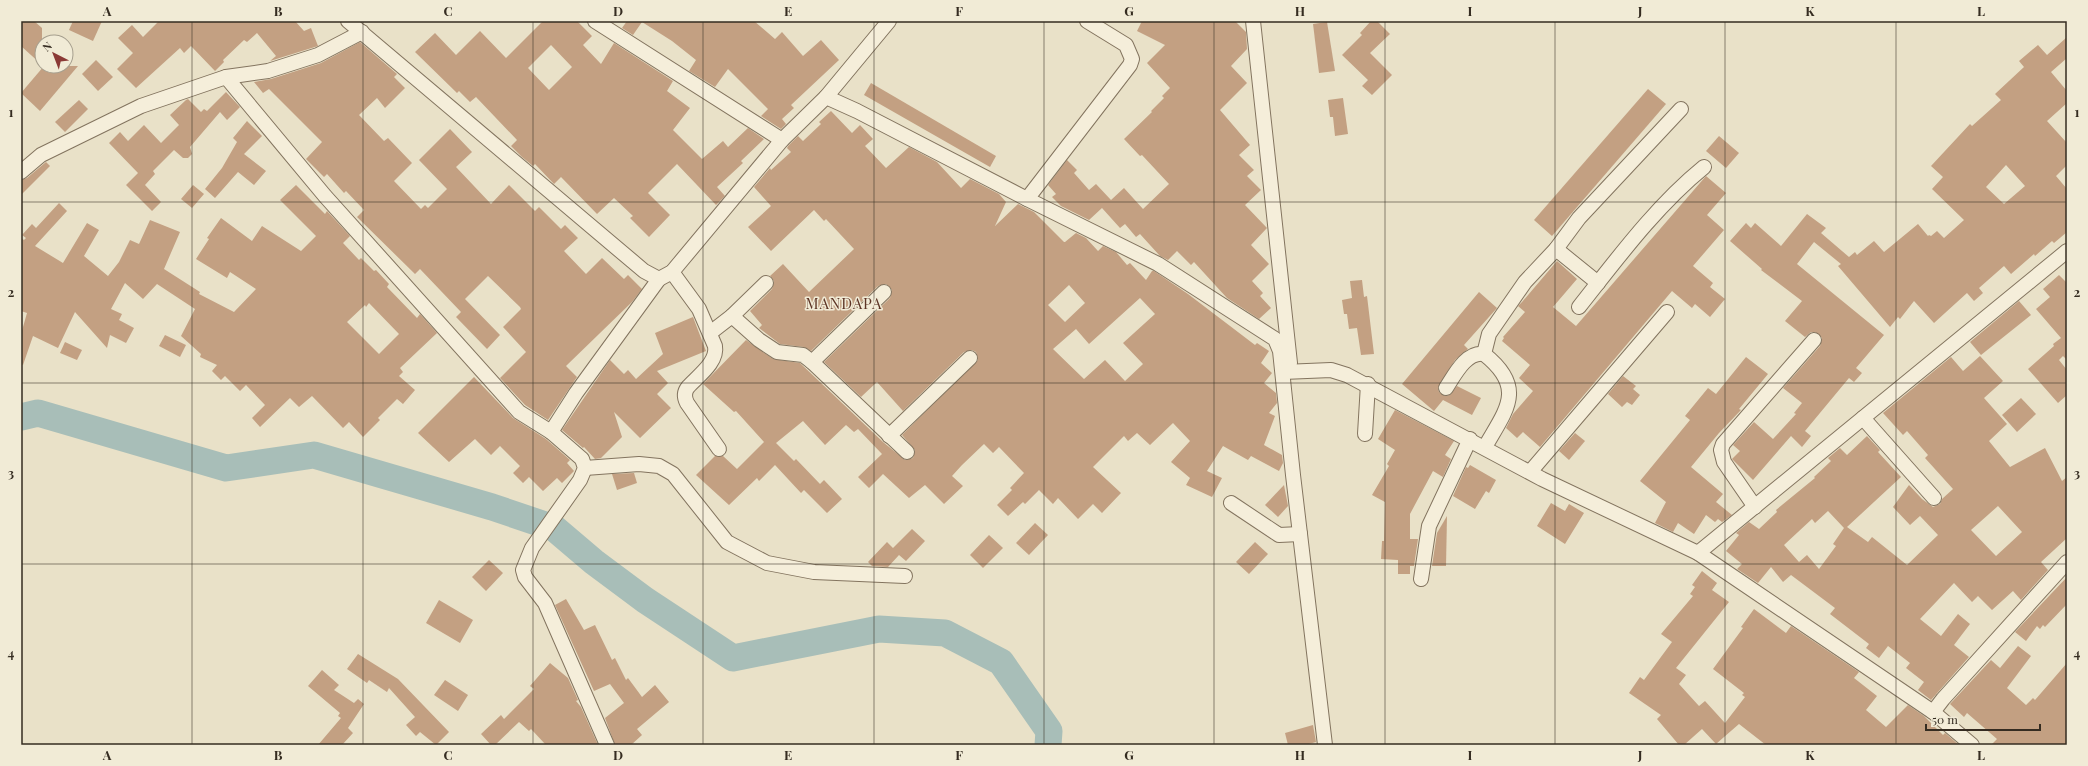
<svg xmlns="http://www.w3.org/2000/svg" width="2088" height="766" font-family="'Playfair Display',serif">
<rect width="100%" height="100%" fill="#e9e1c8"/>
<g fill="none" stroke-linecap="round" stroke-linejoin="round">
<path stroke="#a8beb8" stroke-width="27" d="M21 417 38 413 226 468 314 455 492 507 554 528 594 562 645 600 733 658 879 629 945 633 1001 662 1049 731 1048 745"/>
</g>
<g fill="#c3a082" fill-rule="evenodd">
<path d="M21 21H34L42 28V65L21 46Z"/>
<path d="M73 21H102L93 41 69 30Z"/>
<path d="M159 21H295L304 31 311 28 318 46 270 61 276 56 257 33 247 42 244 40 223 60 224 62 215 71 191 46 184 53 180 48 136 88 117 69 133 53 118 38 132 25 143 37Z"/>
<path d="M543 21H577L592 36 583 45 601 64 614 43 673 81 667 91 690 108 673 130 702 159 723 141 728 147 748 128 764 139 741 161 743 163 717 187 725 196 716 205 677 164 648 193 670 215 649 237 630 218 633 216 614 198 597 214 561 177 554 184 535 164 533 166 522 157 511 146 517 140 476 97 470 102 459 91 457 93 415 52 435 33 456 55 480 31 506 58ZM551 45 572 67 549 90 528 68Z"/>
<path d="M627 21H754L775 39 782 32 803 56 821 40 839 60 791 105 794 108 782 119 786 124 781 129 761 116 768 109 728 69 715 87 689 71 696 60 672 41 642 22 633 35 622 28Z"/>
<path d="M1142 21H1235L1246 32 1247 49 1231 66 1247 83 1220 110 1250 145 1239 155 1254 170 1247 176 1261 190 1245 205 1267 228 1251 245 1269 264 1252 281 1263 293 1260 296 1271 308 1259 319 1227 298 1194 262 1191 265 1177 251 1168 260 1160 256 1140 234 1136 237 1125 224 1120 228 1102 208 1089 220 1061 206 1052 197 1056 194 1048 185 1067 160 1077 170 1074 173 1089 190 1096 184 1111 200 1124 188 1143 209 1169 184 1142 155 1140 156 1124 139 1152 112 1151 111 1164 98 1162 96 1170 88 1147 63 1165 45 1137 31Z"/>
<path d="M1371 21H1377L1390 34 1370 53 1392 75 1372 95 1362 86 1368 80 1342 55 1362 35 1360 33Z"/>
<path d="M1327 22 1335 71 1319 73 1313 24Z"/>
<path d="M2067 37V58L2051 72 2067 91V103L2047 121 2067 143V165L2056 176 2067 189V232L2054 243 2052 241 2035 256 2034 254 2011 274 2004 266 1979 288 1983 293 1974 301 1967 293 1934 323 1914 301 1900 319 1898 317 1890 327 1838 266 1841 264 1814 242 1797 264 1884 335 1856 368 1862 373 1854 382 1849 378 1805 431 1811 436 1802 447 1791 436 1753 480 1732 459 1740 451 1733 445 1754 422 1773 439 1796 414 1794 413 1802 403 1783 388 1820 346 1822 338 1815 332H1811L1805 337 1785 321 1802 301 1761 270 1762 269 1730 241 1746 223 1751 228 1755 223 1781 246 1807 214 1826 228 1821 233 1849 257 1855 252 1857 255 1874 241 1884 252 1918 224 1928 236 1929 235 1931 236 1937 231 1944 238 1964 220 1932 189 1943 177 1931 166 1970 124 1972 126 2001 100 1995 94 2024 67 2019 61 2038 45 2047 55ZM2006 165 2025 186 2004 204 1986 187Z"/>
<path d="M360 42 397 74 394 77 405 88 385 108 377 98 359 115 384 141 388 138 412 163 394 181 421 209 425 205 428 208 447 189 419 160 450 129 472 152 456 167 491 204 509 185 535 211 539 207 561 229 565 225 578 238 564 251 586 274 602 258 624 279 628 275 642 289 632 302 566 366 577 377 548 420 525 405 500 378 526 352 503 327 521 309 520 307 488 276 465 299 500 335 487 349 456 317 461 312 420 269 415 274 357 217 364 210 346 191 344 193 327 174 324 177 306 159 322 142 269 89 263 93 254 82 271 79 321 63Z"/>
<path d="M96 60 113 77 98 91 82 74Z"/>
<path d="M44 66H78L40 111 21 93Z"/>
<path d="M871 83 996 156 990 167 864 95Z"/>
<path d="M1648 89 1666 104 1552 236 1534 220Z"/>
<path d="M226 92 240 107 227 120 220 112 190 147 192 154 188 158H183L174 150 153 171 155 174 145 185 161 202 152 211 126 185 138 173 109 143 120 132 128 141 144 125 161 143 179 125 170 115 186 100 188 99 201 112 204 109 207 111Z"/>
<path d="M1343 98 1348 134 1335 136 1333 117H1330L1328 100Z"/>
<path d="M79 100 88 109 65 132 55 122Z"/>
<path d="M831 111 852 133 860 125 873 139 865 146 886 168 909 147 937 162 961 188 970 179 999 194 1006 202 995 226 1018 204 1034 212 1064 242H1065L1076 233 1086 238 1098 251 1103 246 1116 252 1127 265 1130 263 1146 280 1152 271H1154L1188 294 1255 345 1257 343 1269 351 1261 363 1272 373 1264 383 1276 393 1277 403 1269 413 1275 416 1264 445 1282 455 1283 463 1279 471 1251 456 1248 460 1223 446 1207 471 1222 478 1212 497 1186 485 1190 478 1171 462 1190 441 1173 423 1150 445 1137 433 1128 441 1124 436 1093 467 1121 493 1102 513 1093 504 1078 519 1058 498 1053 504 1039 490 1025 504 1023 502 1008 516 997 505 1012 490 1010 488 1024 473 999 447 993 453 984 444 962 465 952 476 963 486 944 504 925 485 909 498 883 474 869 488 858 477 882 454 858 429 854 432 846 425 825 445 803 421 776 443 794 461 796 459 820 484 824 480 842 499 827 513 804 490 801 493 775 465 759 481 757 478 729 505 696 475 715 456H723L737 469 764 442 736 411 734 412 703 384 746 340 773 359 800 363 883 442 905 460 913 458 915 450 902 435 978 360 976 352 972 350 964 352 903 411 877 382 861 397 824 362 890 298 892 290 886 284 878 286 811 351 804 347 780 344 759 328 762 325 750 311 772 289 774 281 770 276 783 264 809 292 854 249 826 219 824 221 814 210 771 251 748 227 771 206 754 187 770 168 771 170 791 152 787 148 788 146 798 136 803 141 821 124 819 122ZM1069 285 1085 303 1065 322 1048 305ZM1140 298 1155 314 1123 343 1143 364 1125 381 1105 360 1084 379 1053 349 1076 329 1089 344Z"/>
<path d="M247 121 262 136 244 154 266 171 254 185 238 172 215 198 205 189 222 168 237 142 233 138Z"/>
<path d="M1719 136 1739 153 1726 168 1706 151Z"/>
<path d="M46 162 50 166 21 195V180L27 178Z"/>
<path d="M1706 176 1726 193 1707 215 1724 230 1693 266 1713 283 1710 287 1725 299 1710 317 1695 304 1692 308 1672 291 1540 447 1523 432 1517 438 1506 428 1513 414 1533 391 1519 378 1530 365 1502 341 1504 338 1503 337 1525 312 1518 306 1522 302 1557 261 1577 279 1553 307 1576 326Z"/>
<path d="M193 185 204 194 192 208 181 199Z"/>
<path d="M296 185 325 214 327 211 350 236 343 243 359 260 361 258 374 271 376 270 389 284 387 287 417 318 420 314 437 333 400 368 403 372 399 376 415 390 403 404 397 399 378 418 380 420 363 437 349 422 343 428 312 396 299 407 290 398 260 427 252 418 265 405 246 385 240 391 225 376 221 380 212 371 217 365 200 357 201 354 181 336 195 309 157 284 143 299 125 283 111 309 122 314 119 320 134 328 126 343 110 335 107 348 75 312 58 348 33 336 23 365 21 364V334L27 313 21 311V238L24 240 26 238 22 235 32 224 36 228 59 203 67 211 35 246 63 263 87 223 99 230 84 256 108 276 119 262 130 240 139 244 150 220 180 232 164 269 200 292 199 294 234 312 256 289 230 272 227 278 196 259 209 239 207 238 221 218 252 241 262 226 301 251 316 236 280 200ZM369 303 399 334 379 354 347 322 365 305 366 307Z"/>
<path d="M2059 275 2067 283V360L2063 356 2059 360 2067 370V395L2058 403 2028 369 2054 346 2053 344 2061 338 2036 309 2050 297 2043 289Z"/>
<path d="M1362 280 1364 297 1367 296 1374 354 1361 355 1357 328 1349 329 1347 314H1344L1342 300 1352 298 1350 281Z"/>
<path d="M1479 292 1497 308 1464 345 1468 349 1455 360 1438 388 1439 392 1445 396 1450 395 1457 386 1481 398 1472 415 1443 400 1434 411 1402 384Z"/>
<path d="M2019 301 2031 315 1981 355 1970 342Z"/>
<path d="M693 317 706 351 657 371 668 383 657 394 671 408 640 438 614 412 622 437 601 458 595 459 584 447 583 448 562 430 610 360 624 374 628 370 636 379 663 354 655 333Z"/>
<path d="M165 335 186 345 180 357 159 346Z"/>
<path d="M65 342 82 350 77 360 60 353Z"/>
<path d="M1980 356 2003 381 1984 398 2007 424 1989 441 2010 467 2045 448 2062 481 2067 477V538L2041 562 2048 570 2021 600 2013 591 1992 610 1978 596 1972 602 1954 583 1920 619 1941 636 1958 614 1970 624 1954 645 1969 657 1931 700 1918 690 1924 682 1906 668 1910 663 1888 646 1879 658 1866 648 1869 644 1830 614 1835 608 1791 575 1783 582 1771 567 1758 583 1737 569 1742 564 1726 551 1739 535 1736 533 1749 522 1759 529 1777 512 1776 510 1815 478 1814 477 1831 461 1828 458 1840 448 1847 455 1867 436 1880 450 1878 452 1901 477 1847 527 1868 542 1872 537 1907 565 1938 535 1920 516 1910 525 1893 507 1909 485 1922 499 1933 507 1940 504 1942 499 1953 489 1925 458 1928 455 1907 431 1903 435 1883 413 1951 357 1963 371ZM1998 506 2022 532 1996 556 1971 530ZM1828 511 1844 528 1833 544 1836 546 1819 569 1807 555 1799 562 1784 545 1812 519 1815 523Z"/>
<path d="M1746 357 1768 374 1739 409 1741 410 1719 433 1691 467 1723 494 1716 502 1732 515 1722 522 1718 519 1715 522 1706 515 1694 534 1678 523 1673 532 1655 523 1666 502 1640 481 1690 420 1685 416 1708 388 1716 394Z"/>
<path d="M1623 376 1636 386 1633 389 1640 395 1632 405 1627 402 1622 407 1608 394Z"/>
<path d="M474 377 513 418 546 439 570 460 567 463 574 471 562 483 557 478 543 491 529 477 523 483 513 473 520 466 500 446 491 455 475 439 449 462 418 433Z"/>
<path d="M2021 398 2036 414 2017 432 2002 415Z"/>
<path d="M1395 410 1454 441 1445 455 1451 459 1443 477 1433 471 1410 514V539H1418L1414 566H1410V574H1398V560L1381 559 1382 541H1384L1385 502 1372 495 1389 466 1387 464 1395 450 1378 439Z"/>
<path d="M1575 433 1585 441 1569 460 1559 451Z"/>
<path d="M1470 465 1496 480 1489 493 1486 491 1475 509 1453 496 1466 467 1468 468Z"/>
<path d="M634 473 637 483 617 490 612 474Z"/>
<path d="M1284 485 1288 506 1278 517 1265 505Z"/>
<path d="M1551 503 1565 511 1569 504 1584 513 1565 544 1537 526Z"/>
<path d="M1447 516 1446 566H1432L1437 533Z"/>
<path d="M1035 523 1048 535 1029 555 1016 543Z"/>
<path d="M912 529 925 541 906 561 899 555 888 567 872 566 868 562 887 542 893 548Z"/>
<path d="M989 535 1003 548 983 568 970 555Z"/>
<path d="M1255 542 1268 554 1249 574 1236 562Z"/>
<path d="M489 560 503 573 486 591 472 577Z"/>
<path d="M1702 571 1717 583 1712 590 1729 602 1676 668 1686 675 1679 684 1699 706 1705 701 1725 723 1745 697 1742 695 1744 693 1713 669 1743 628 1741 627 1754 609 1786 633 1791 626 1859 672 1854 678 1877 696 1866 710 1886 727 1908 705 1924 716 1943 735 1945 733 1959 745H1766L1739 724 1716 744 1702 729 1684 745H1679L1657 719 1661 715 1629 693 1640 677 1644 680 1672 642 1661 634 1693 596 1690 594 1695 587 1692 585Z"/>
<path d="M2067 577V604L2045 627 2043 625 2040 629 2037 626 2026 641 2015 632Z"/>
<path d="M566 599 584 630 595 625 612 660 615 658 626 680 628 678 642 697 655 685 669 702 637 729 642 735 631 745H615L605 718 624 703 610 684 594 691 555 605Z"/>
<path d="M439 600 473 620 460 643 426 623Z"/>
<path d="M2018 646 2031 656 2007 688 2026 705 2033 698 2035 700 2067 663V745H1991L1997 739 1967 713 1964 717 1950 704 1991 660 2000 668Z"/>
<path d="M358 654 398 679 449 732 436 745 420 732 416 736 406 725 415 717 389 688 387 692 369 680 367 683 347 669Z"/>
<path d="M550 663 568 678 578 700 576 701 581 707 598 745H546L531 729 529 731 519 722 495 745H491L481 734 501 715 504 719 534 689 530 686Z"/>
<path d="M322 670 339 685 334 690 354 703 358 699 364 704 348 728 353 733 342 745H318L341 718 338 716 340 713 308 686Z"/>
<path d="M445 680 468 695 458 711 434 695Z"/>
<path d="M1313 725 1316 742 1305 745H1288L1285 733Z"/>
</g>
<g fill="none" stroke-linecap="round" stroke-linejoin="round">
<defs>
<g id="street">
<path d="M348 21 644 271 659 279 672 272 782 140 826 97 857 111 1027 199 1158 264 1275 339 1280 351 1293 475 1325 745"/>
<path d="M595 21 782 140"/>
<path d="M1253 21 1290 363"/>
<path d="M226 77 325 196 519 412 551 432"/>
<path d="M826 97 889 21"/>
<path d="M21 172 41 155 141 106 226 77 268 71 318 55 362 32"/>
<path d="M1027 199 1130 65 1132 59 1126 45 1087 21"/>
<path d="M1556 249 1598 283"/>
<path d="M672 272 699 309 715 346C718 362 698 376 688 387 684 392 684 397 687 403L719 449"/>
<path d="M1579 307C1617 259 1656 206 1704 167"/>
<path d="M732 316 766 283"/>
<path d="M710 333 732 316 759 340 777 352 803 355 812 362 907 452"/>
<path d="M812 362 884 292"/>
<path d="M1283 372 1331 370 1347 375 1542 479 1698 553 2067 251"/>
<path d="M1446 388C1454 376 1466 351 1484 354"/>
<path d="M1863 418 1934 498"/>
<path d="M1365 434 1368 384"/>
<path d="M889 436 970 358"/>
<path d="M1485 447C1506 410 1527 388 1484 354L1489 334 1525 282 1556 249 1579 218 1681 109"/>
<path d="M585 468 639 464 659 466 673 474 727 542 767 563 814 572 905 576"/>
<path d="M1530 472 1667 312"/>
<path d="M1231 503 1279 535 1300 534"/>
<path d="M1755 507 1724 462 1721 450 1723 444 1814 340"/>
<path d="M1698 553 1933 712 1972 745"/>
<path d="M1421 579 1429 526 1470 439"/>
<path d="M1933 712 1943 699 2067 562"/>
<path d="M607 745 545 603 525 577 523 570 532 548 580 480 585 468 582 459 551 432 576 393 659 279"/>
</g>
</defs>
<use href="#street" stroke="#83745f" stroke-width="16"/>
<use href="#street" stroke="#f5eeda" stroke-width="14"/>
</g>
<path fill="none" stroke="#352c21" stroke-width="1" stroke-opacity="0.55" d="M192 21V745M363 21V745M533 21V745M703 21V745M874 21V745M1044 21V745M1214 21V745M1385 21V745M1555 21V745M1725 21V745M1896 21V745M21 202H2067M21 383H2067M21 564H2067"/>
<g text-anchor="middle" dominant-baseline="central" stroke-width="3" stroke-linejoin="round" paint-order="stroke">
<g font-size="15" letter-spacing="1" fill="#5c3425" stroke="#f1ebd6">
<text x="844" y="303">MANDAPA</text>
</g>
</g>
<rect width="2088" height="766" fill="none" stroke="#f1ebd6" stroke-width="44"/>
<g transform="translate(54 54) rotate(318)"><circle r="19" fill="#f1ebd6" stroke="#a69f8e"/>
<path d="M0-3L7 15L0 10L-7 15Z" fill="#8b3a36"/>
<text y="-6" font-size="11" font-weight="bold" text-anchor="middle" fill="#352c21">N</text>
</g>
<path d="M1926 724v6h114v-6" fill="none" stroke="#352c21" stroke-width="2"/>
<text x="1932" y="724" font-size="12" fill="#352c21" stroke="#f1ebd6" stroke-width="3" paint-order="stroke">50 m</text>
<rect x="22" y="22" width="2044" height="722" fill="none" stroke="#352c21" stroke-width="1.5"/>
<g font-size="13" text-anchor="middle" font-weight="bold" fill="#352c21">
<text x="107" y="16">A</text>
<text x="278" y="16">B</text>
<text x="448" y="16">C</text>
<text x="618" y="16">D</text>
<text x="788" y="16">E</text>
<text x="959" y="16">F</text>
<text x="1129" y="16">G</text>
<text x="1300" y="16">H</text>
<text x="1470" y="16">I</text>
<text x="1640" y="16">J</text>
<text x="1810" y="16">K</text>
<text x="1981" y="16">L</text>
<text x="11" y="117">1</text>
<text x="2077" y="117">1</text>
<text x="11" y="297">2</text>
<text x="2077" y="297">2</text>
<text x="11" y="478">3</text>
<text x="2077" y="478">3</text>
<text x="11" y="658">4</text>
<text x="2077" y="658">4</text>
<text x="107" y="760">A</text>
<text x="278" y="760">B</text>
<text x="448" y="760">C</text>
<text x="618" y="760">D</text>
<text x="788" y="760">E</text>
<text x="959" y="760">F</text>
<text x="1129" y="760">G</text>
<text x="1300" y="760">H</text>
<text x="1470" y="760">I</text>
<text x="1640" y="760">J</text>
<text x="1810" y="760">K</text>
<text x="1981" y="760">L</text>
</g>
</svg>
